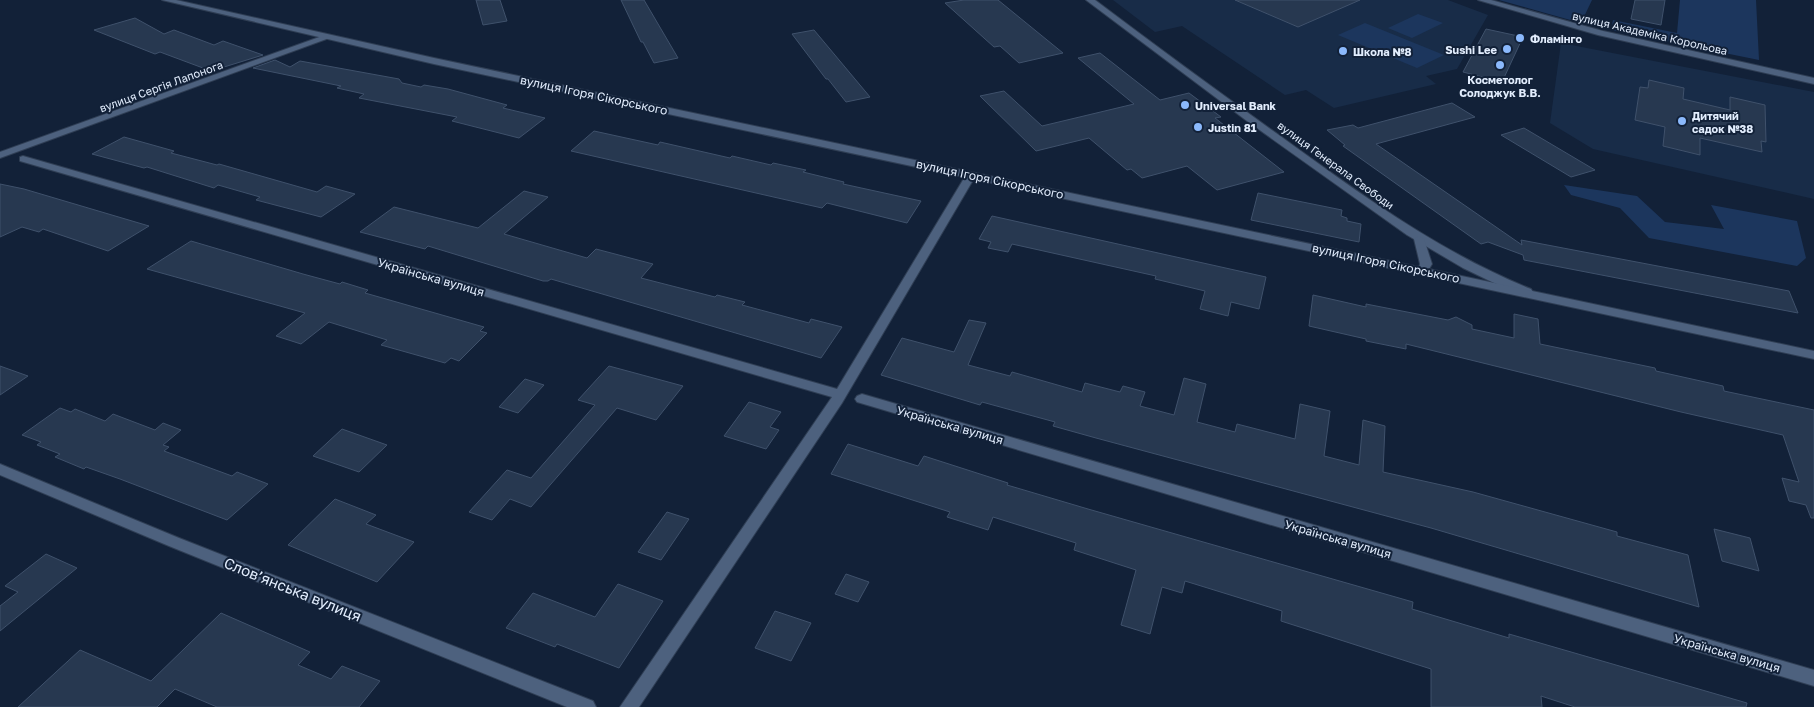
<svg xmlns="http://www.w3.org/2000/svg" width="1814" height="707" font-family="'Golos Text',sans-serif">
<rect width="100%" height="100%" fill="#122138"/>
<g fill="#182c48">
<path d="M1113 0H1448L1488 15 1457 69 1426 76 1436 84 1334 108 1306 90 1285 95 1182 26 1155 32Z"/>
<path d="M1561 43 1814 92V199L1593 149 1550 123Z"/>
</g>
<g fill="#1c365d">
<path d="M1499 0H1592L1581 23Z"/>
<path d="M1680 0H1756L1759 60 1611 30 1613 20 1677 33Z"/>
<path d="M1418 14 1443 23 1412 38 1388 28Z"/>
<path d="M1365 23 1444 55 1417 68 1338 35Z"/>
<path d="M1564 185 1637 196 1665 222 1724 229 1711 205 1797 221 1806 258 1797 266 1649 238 1620 208 1571 195Z"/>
</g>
<g fill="#273850" stroke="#3f516b">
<path d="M476 0H500L507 21 483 25Z"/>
<path d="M621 0H644L678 58 654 63 643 42H641Z"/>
<path d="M964 0H998L1063 53 1019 63 1000 46 994 47 945 3Z"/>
<path d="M1235 0H1360L1298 27Z"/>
<path d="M1635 0H1665L1661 25 1631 19Z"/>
<path d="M135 18 164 34 174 30 214 45 223 41 263 55 211 71 160 52 155 54 94 30Z"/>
<path d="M1486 29 1523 37 1502 82 1463 72Z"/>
<path d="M814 30 870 97 846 102 828 79H826L792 34Z"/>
<path d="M1100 53 1160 100 1189 93 1221 117 1215 118 1284 172 1217 190 1187 166 1142 178 1131 169 1127 170 1089 138 1036 151 980 96 1004 91 1042 126 1134 104 1078 58Z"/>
<path d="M275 60 290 67 300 61 399 79 402 83 421 87 424 85 448 89 507 105 503 108 545 118 519 138 452 121 457 117 359 98 364 94 337 88 341 86 253 68Z"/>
<path d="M1649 80 1684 88 1683 99 1730 110V97L1765 105 1766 142 1761 141 1762 152 1700 138V155L1663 146 1665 127 1635 120 1640 87 1648 88Z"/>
<path d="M1452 103 1475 117 1376 144 1522 245 1521 240 1789 291 1798 313 1524 260 1523 255 1488 242 1481 244 1343 146 1345 145 1327 130 1353 125 1358 128Z"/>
<path d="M1524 128 1595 170 1571 177 1501 135Z"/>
<path d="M594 131 658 145 660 142 730 158 732 156 771 165 773 163 806 170 803 172 844 182 843 184 921 201 907 223 827 203 822 208 571 151Z"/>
<path d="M124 137 174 151 171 153 217 165 219 164 317 192 326 186 355 194 321 217 256 200 260 197 218 185 214 188 147 167 144 168 92 154Z"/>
<path d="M0 184 24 189 149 226 108 251 43 229 39 232 22 227 0 237Z"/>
<path d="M524 191 548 197 504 234 587 258 596 249 653 264 641 278 715 297 717 295 745 302 742 305 809 323 811 319 842 327 821 358 551 279 548 281H543L428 246 425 249 360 232 394 207 478 228Z"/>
<path d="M1258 193 1342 210 1341 216 1347 218V221L1361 224 1359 242 1251 220Z"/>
<path d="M992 216 1266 277 1259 309 1231 302 1228 316 1200 309 1205 291 1155 279 1156 276 1012 244 1008 252 988 248 991 242 979 239Z"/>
<path d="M191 241 303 274 340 284 342 282 368 290 365 293 484 327 480 331 487 333 459 361 451 358 445 363 381 345 387 340 329 322 301 344 276 336 305 313 147 269Z"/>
<path d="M1313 295 1366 307V304L1448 320 1456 317 1472 325V329L1514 338V314L1538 319 1540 344 1655 368 1656 371 1723 386 1724 391 1814 410V518H1811L1806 505 1789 501 1782 478 1799 482 1783 435 1681 412 1406 344V349L1366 341V339L1309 326Z"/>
<path d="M969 320 986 323 968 365 1010 376 1012 372 1082 392 1085 383 1120 392 1123 386 1145 392 1140 406 1174 415 1184 378 1206 384 1197 422 1235 432 1237 424 1295 439 1300 404 1330 411 1324 456 1359 465 1363 420 1385 426 1383 472 1473 492 1617 532V536L1688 555 1699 607 1431 528 1096 438 1053 426 1055 422 982 402 980 405 881 375 902 338 954 352Z"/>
<path d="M0 366 28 376 0 395Z"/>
<path d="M609 366 683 386 656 420 617 408 531 507 510 499 492 520 469 512 507 470 531 478 595 405 578 400Z"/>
<path d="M525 379 544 385 518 413 499 407Z"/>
<path d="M749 402 781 412 770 427 779 430 766 449 724 436Z"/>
<path d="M60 408 71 412 75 409 105 421 113 414 155 430 163 423 181 430 163 445 169 447 164 451 232 476 237 472 268 484 227 520 120 479 86 467 84 469 55 457 60 454 37 445 41 442 22 435Z"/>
<path d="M342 429 387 445 359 472 313 456Z"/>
<path d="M848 444 918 466 924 456 1008 483 1007 485 1088 509 1413 602 1412 609 1509 638V634L1747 703 1746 707H1575L1541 696 1542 707H1431V669L1281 621 1282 611 1185 581 1182 593 1162 587 1150 634 1121 625 1136 570 1074 550 1076 543 993 517 988 530 947 517 950 512 831 474Z"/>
<path d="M335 499 376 515 366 524 414 542 377 582 288 545Z"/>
<path d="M667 512 689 519 661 560 638 552Z"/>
<path d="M1714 529 1750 538 1759 571 1722 561Z"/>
<path d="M46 554 77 568 0 631V606L18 592 5 586Z"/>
<path d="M846 574 869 582 858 602 835 594Z"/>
<path d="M618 584 663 601 619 668 557 644 555 647 506 628 533 593 595 617Z"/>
<path d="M775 611 811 623 791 661 755 648Z"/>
<path d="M221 613 310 652 298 665 331 679 342 666 380 681 359 707H217L175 689 157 707H18L80 650 151 681Z"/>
</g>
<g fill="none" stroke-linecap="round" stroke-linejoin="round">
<defs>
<g id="minor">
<path d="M1086 0H1095C1161 50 1227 98 1294 146 1370 201 1444 254 1531 289L1533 292 1531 295H1523L1492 282 1463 268 1407 235 1247 121Z"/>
<path d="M1478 0H1491L1603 31 1814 78V84L1598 35Z"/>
<path d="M325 35 332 37 0 158V152Z"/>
<path d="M23 156 837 389 966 175 971 172 976 175 842 403 639 707H620L832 397 20 161V157Z"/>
<path d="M862 394 1814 670V686L857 402 855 399 857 396Z"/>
<path d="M0 464 179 538 593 701 596 707H567L169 546 0 475Z"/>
</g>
<path id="tertiary" d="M162 0H176L434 58 1419 267 1420 264 1414 239 1419 236 1424 239 1432 264 1429 269 1814 351V359L434 64Z"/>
</defs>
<use href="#minor" stroke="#2f3e54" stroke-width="2"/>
<use href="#tertiary" stroke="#2f3e54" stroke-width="2"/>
<use href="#minor" fill="#4d617e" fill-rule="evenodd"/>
<use href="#tertiary" fill="#4d617e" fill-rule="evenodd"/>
</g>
<g fill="#8bb9fc" stroke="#122138" stroke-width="2">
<circle cx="1520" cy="38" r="5"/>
<circle cx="1507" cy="49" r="5"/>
<circle cx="1343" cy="51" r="5"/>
<circle cx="1500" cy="65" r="5"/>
<circle cx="1185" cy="105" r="5"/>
<circle cx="1682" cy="121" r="5"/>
<circle cx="1198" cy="127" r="5"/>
</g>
<g text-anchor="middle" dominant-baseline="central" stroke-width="4" stroke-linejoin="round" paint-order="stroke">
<g font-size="11" fill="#e2edfd" stroke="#122138">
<text transform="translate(1650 33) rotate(13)">вулиця Академіка Корольова</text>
<text transform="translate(161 86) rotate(-20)">вулиця Сергія Лапонога</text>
<text transform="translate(1336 165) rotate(36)">вулиця Генерала Свободи</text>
</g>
<g font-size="11" font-weight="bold" fill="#e2edfd" stroke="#122138" text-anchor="start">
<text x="1530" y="38">Фламінго</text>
<text x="1497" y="49" text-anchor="end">Sushi Lee</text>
<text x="1353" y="51">Школа №8</text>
<text x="1500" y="79" text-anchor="middle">Косметолог<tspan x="1500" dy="13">Солоджук В.В.</tspan></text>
<text x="1195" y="105">Universal Bank</text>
<text x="1692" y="115">Дитячий<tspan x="1692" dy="13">садок №38</tspan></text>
<text x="1208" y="127">Justin 81</text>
</g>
<g font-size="12" fill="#e2edfd" stroke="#122138">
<text transform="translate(594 95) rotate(12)">вулиця Ігоря Сікорського</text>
<text transform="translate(990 179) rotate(12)">вулиця Ігоря Сікорського</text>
<text transform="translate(1386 263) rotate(12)">вулиця Ігоря Сікорського</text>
<text transform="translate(431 277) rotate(16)">Українська вулиця</text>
<text transform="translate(950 425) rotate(16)">Українська вулиця</text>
<text transform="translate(1338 539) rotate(16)">Українська вулиця</text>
<text transform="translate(1727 653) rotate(16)">Українська вулиця</text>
</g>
<g font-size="15" fill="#e2edfd" stroke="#122138">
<text transform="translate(293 589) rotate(22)">Словʼянська вулиця</text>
</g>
</g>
</svg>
